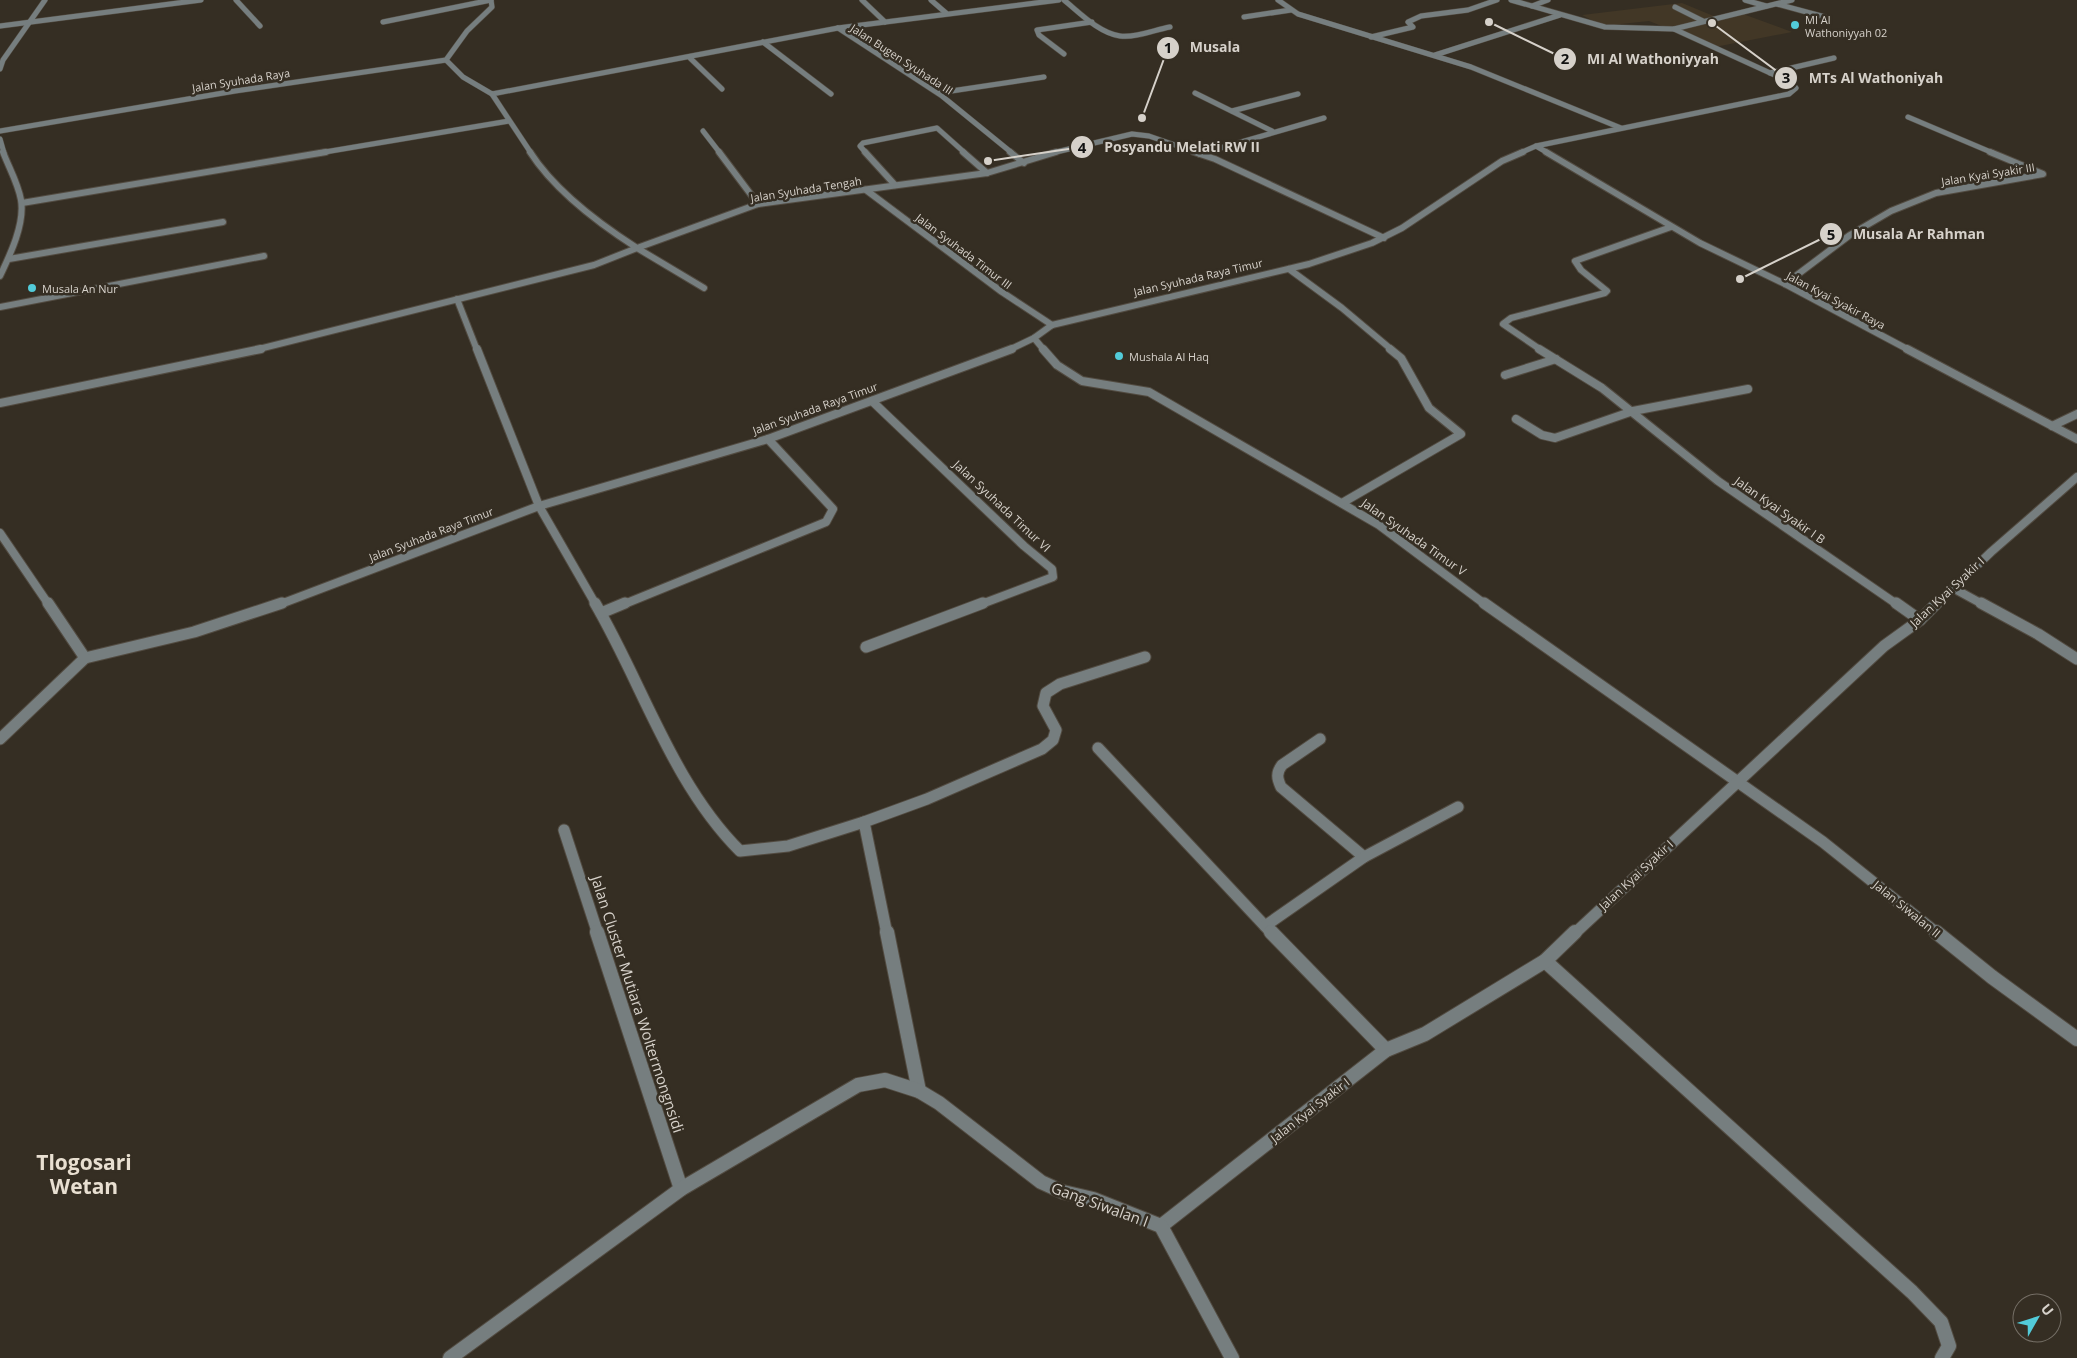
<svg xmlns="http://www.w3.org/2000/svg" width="2077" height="1358" font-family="'Open Sans',sans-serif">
<rect width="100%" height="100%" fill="#352e23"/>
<path fill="#423726" d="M1682 3 1721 19 1743 14 1792 32 1715 47 1649 21 1603 26 1582 15Z"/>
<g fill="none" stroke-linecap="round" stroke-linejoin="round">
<defs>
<g id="service">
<path d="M1777 4 1825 17"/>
<path d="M1532 6 1548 0"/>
<path d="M1675 7 1703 21"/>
</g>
<g id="minor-far4">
<path d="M236 0 260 26"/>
<path d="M862 0 885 22"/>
<path d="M931 0 946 13"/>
<path d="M1064 0C1080 13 1099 33 1120 36 1136 38 1154 30 1170 27"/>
<path d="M1278 0 1298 14 1471 67 1621 128"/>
<path d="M1511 0 1605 27 1674 29"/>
<path d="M1745 0 1766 6"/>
<path d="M1244 17 1291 10"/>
<path d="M383 22 491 0"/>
<path d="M0 26 201 0"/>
<path d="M838 28 942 96 1012 153"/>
<path d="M1371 37 1413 27 1408 22 1421 16 1468 10 1497 0"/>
<path d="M763 42 831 94"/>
<path d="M1064 54 1039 35 1037 30 1092 22"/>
<path d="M1435 55 1560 15"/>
<path d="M690 58 722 89"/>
<path d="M446 60 463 77 492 94 838 28 1059 0"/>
<path d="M0 69 3 60 45 0"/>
<path d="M1770 73 1834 58"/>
<path d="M938 93 1044 77"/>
<path d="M1195 93 1272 131"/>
<path d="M492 94 531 153"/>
<path d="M1232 111 1298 94"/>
<path d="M1908 117 1993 153"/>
<path d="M703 131 720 153"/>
<path d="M0 139 4 153"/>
<path d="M1536 146 1548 153"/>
<path d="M319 153 509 121"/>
<path d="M866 153 860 146 863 143 937 128 965 153"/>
<path d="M1052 153 1132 134 1149 136 1198 153"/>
<path d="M1203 153 1324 118"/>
<path d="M1520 153 1536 146 1789 94 1796 88 1792 83 1674 29 1792 0"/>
</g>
<g id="minor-far3">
<path d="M530 152C555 191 598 223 637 248L758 204 987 173 1056 152"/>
<path d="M719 152 758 204"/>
<path d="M865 152 895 185"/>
<path d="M963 152 987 173"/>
<path d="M1010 152 1024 163"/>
<path d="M1194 152 1215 159 1384 238"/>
<path d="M1546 152 1700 243 1785 284 1909 350"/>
<path d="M1200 154 1208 152"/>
<path d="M866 190 1002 292 1052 325"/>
<path d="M22 203 326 152"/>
<path d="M9 259 223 222"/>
<path d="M1289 269 1342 308 1392 350"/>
<path d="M0 276C10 255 25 224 21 200 18 183 9 168 3 152"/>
<path d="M1785 284 1850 235 1891 211 1936 193 2043 174 1990 152"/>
<path d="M457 299 477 350"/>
<path d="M0 307 264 256"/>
<path d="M1034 338 1044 350"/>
<path d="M255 350 594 265 637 248 704 288"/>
<path d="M1009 350 1034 338 1052 325 1309 264 1372 243 1402 228 1502 161 1523 152"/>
<path d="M1541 350 1503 324 1511 318 1605 293 1607 291 1581 270 1575 261 1671 227"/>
</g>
<g id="minor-far2">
<path d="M477 349 539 506 596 605"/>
<path d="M1043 349 1057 365 1082 381 1149 392 1379 525 1486 605"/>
<path d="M1539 349 1602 388 1718 481 1898 605"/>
<path d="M1907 349 2077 439"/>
<path d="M1505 375 1556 359"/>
<path d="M872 401 1024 546 1052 569 1053 577 979 605"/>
<path d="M0 403 261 349"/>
<path d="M1516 419 1542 435 1555 438 1633 411 1748 389"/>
<path d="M2052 426 2077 414"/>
<path d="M1342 503 1461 434 1429 408 1401 358 1390 349"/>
<path d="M0 533 49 605"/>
<path d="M1953 588 1984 605"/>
<path d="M278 605 539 506 768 439 1012 349"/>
<path d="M622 605 826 522 833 509 768 439"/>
<path d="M1936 605 1991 552 2077 477"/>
</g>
<g id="minor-far1">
<path d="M595 603C643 685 672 783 740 851L788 846 864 822"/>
<path d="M1484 603 1823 842 1938 934"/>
<path d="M1896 603 1920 620"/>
<path d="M1981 603 2038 634 2077 659"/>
<path d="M601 613 625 603"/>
<path d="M866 647 983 603"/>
<path d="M85 658 194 632 282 603"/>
<path d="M0 739 85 658 48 603"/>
<path d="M1320 739 1282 765C1276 773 1277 778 1281 787L1364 857"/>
<path d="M1098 748 1265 926"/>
<path d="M564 830 598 934"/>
<path d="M887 934 864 822 927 799 1042 749 1053 740 1056 730 1043 706 1046 693 1060 684 1145 657"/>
<path d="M1272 934 1265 926 1364 857 1458 807"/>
<path d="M1574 934 1884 646 1920 620 1937 603"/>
</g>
<g id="minor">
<path d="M597 932 681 1189"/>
<path d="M887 932 919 1091"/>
<path d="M1271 932 1386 1050"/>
<path d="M1936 932 1992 977 2077 1039"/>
<path d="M1545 961 1912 1292 1941 1322 1949 1346 1942 1358"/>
<path d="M1161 1226 1386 1050 1425 1034 1545 961 1575 932"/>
<path d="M450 1358 681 1189 858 1085 885 1080 919 1091 939 1103 1041 1182 1063 1192 1093 1199 1161 1226 1232 1358"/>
</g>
<path id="tertiary" d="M0 131 235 91 446 60 467 31 492 7 491 0"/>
</defs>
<use href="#service" stroke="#524b41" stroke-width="6"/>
<use href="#minor-far4" stroke="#524b41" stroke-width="6"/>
<use href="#minor-far3" stroke="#524b41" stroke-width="8"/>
<use href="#minor-far2" stroke="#524b41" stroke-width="10"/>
<use href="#minor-far1" stroke="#524b41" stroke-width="13"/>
<use href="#minor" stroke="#524b41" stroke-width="16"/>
<use href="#tertiary" stroke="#524b41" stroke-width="6"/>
<use href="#service" stroke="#767e7f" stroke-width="5"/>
<use href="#minor-far4" stroke="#767e7f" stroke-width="5"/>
<use href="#minor-far3" stroke="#767e7f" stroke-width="6"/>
<use href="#minor-far2" stroke="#767e7f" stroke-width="8"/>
<use href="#minor-far1" stroke="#767e7f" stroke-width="11"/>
<use href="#minor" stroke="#767e7f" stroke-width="14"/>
<use href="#tertiary" stroke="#767e7f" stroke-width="5"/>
</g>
<g fill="#52cbd9" stroke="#352e23" stroke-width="2">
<circle cx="1795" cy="25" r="5"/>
<circle cx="32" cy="288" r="5"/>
<circle cx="1119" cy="356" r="5"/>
</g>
<g text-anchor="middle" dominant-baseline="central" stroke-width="5" stroke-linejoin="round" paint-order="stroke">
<g font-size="11" fill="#d6d1ca" stroke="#352e23" text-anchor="start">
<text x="1805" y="19">MI Al<tspan x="1805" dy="13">Wathoniyyah 02</tspan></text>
<text x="42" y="288">Musala An Nur</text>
<text x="1129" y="356">Mushala Al Haq</text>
</g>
<g font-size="11" fill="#d6d1ca" stroke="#352e23">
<text transform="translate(902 59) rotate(33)">Jalan Bugen Syuhada III</text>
<text transform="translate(241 80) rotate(-9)">Jalan Syuhada Raya</text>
<text transform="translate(1988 174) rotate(-9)">Jalan Kyai Syakir III</text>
<text transform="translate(806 189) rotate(-9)">Jalan Syuhada Tengah</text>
<text transform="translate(964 251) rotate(37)">Jalan Syuhada Timur III</text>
<text transform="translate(1198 277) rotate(-13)">Jalan Syuhada Raya Timur</text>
<text transform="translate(1836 300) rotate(28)">Jalan Kyai Syakir Raya</text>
<text transform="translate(815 408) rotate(-20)">Jalan Syuhada Raya Timur</text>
<text transform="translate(431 534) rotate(-21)">Jalan Syuhada Raya Timur</text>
</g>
<g font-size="12" fill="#d6d1ca" stroke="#352e23">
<text transform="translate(1002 506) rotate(43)">Jalan Syuhada Timur VI</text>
<text transform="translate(1780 510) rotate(35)">Jalan Kyai Syakir I B</text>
<text transform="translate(1414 537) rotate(35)">Jalan Syuhada Timur V</text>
<text transform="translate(1947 592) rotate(-43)">Jalan Kyai Syakir I</text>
<text transform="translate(1636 875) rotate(-43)">Jalan Kyai Syakir I</text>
<text transform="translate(1907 909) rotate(39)">Jalan Siwalan II</text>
<text transform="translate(1310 1110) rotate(-38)">Jalan Kyai Syakir I</text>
</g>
<g font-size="15" fill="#d6d1ca" stroke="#352e23">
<text transform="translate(638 1004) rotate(72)">Jalan Cluster Mutiara Woltermongnsidi</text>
<text transform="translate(1100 1204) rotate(20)">Gang Siwalan I</text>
</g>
<g font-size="21" font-weight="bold" fill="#e8dfd1" stroke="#352e23">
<text x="84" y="1162">Tlogosari<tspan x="84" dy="24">Wetan</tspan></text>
</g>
</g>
<path fill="none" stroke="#d6d1ca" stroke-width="2" d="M1142 118L1168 48M1489 22L1565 59M1712 23L1786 78M988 161L1082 147M1740 279L1831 234"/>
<g fill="#d6d1ca" stroke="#352e23" stroke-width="2">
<circle cx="1142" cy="118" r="5"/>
<circle cx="1489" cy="22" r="5"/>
<circle cx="1712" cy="23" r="5"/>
<circle cx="988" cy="161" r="5"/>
<circle cx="1740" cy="279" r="5"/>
<circle cx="1168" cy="48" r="12"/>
<circle cx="1565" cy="59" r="12"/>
<circle cx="1786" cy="78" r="12"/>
<circle cx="1082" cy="147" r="12"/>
<circle cx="1831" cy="234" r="12"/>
</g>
<g font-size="15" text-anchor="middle" font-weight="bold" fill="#111">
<text x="1168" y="53">1</text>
<text x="1565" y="64">2</text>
<text x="1786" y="83">3</text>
<text x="1082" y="153">4</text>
<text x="1831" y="240">5</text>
</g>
<g font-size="14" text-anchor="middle" font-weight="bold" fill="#d6d1ca" stroke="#352e23" stroke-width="5" stroke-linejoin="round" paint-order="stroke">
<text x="1215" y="52">Musala</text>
<text x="1653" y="64">MI Al Wathoniyyah</text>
<text x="1876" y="83">MTs Al Wathoniyah</text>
<text x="1182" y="152">Posyandu Melati RW II</text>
<text x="1919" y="239">Musala Ar Rahman</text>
</g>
<g transform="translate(2037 1318) rotate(51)"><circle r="24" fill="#352e23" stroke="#756f66"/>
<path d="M0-4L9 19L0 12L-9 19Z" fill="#52cbd9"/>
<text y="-8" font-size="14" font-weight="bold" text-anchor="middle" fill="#d6d1ca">U</text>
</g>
</svg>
